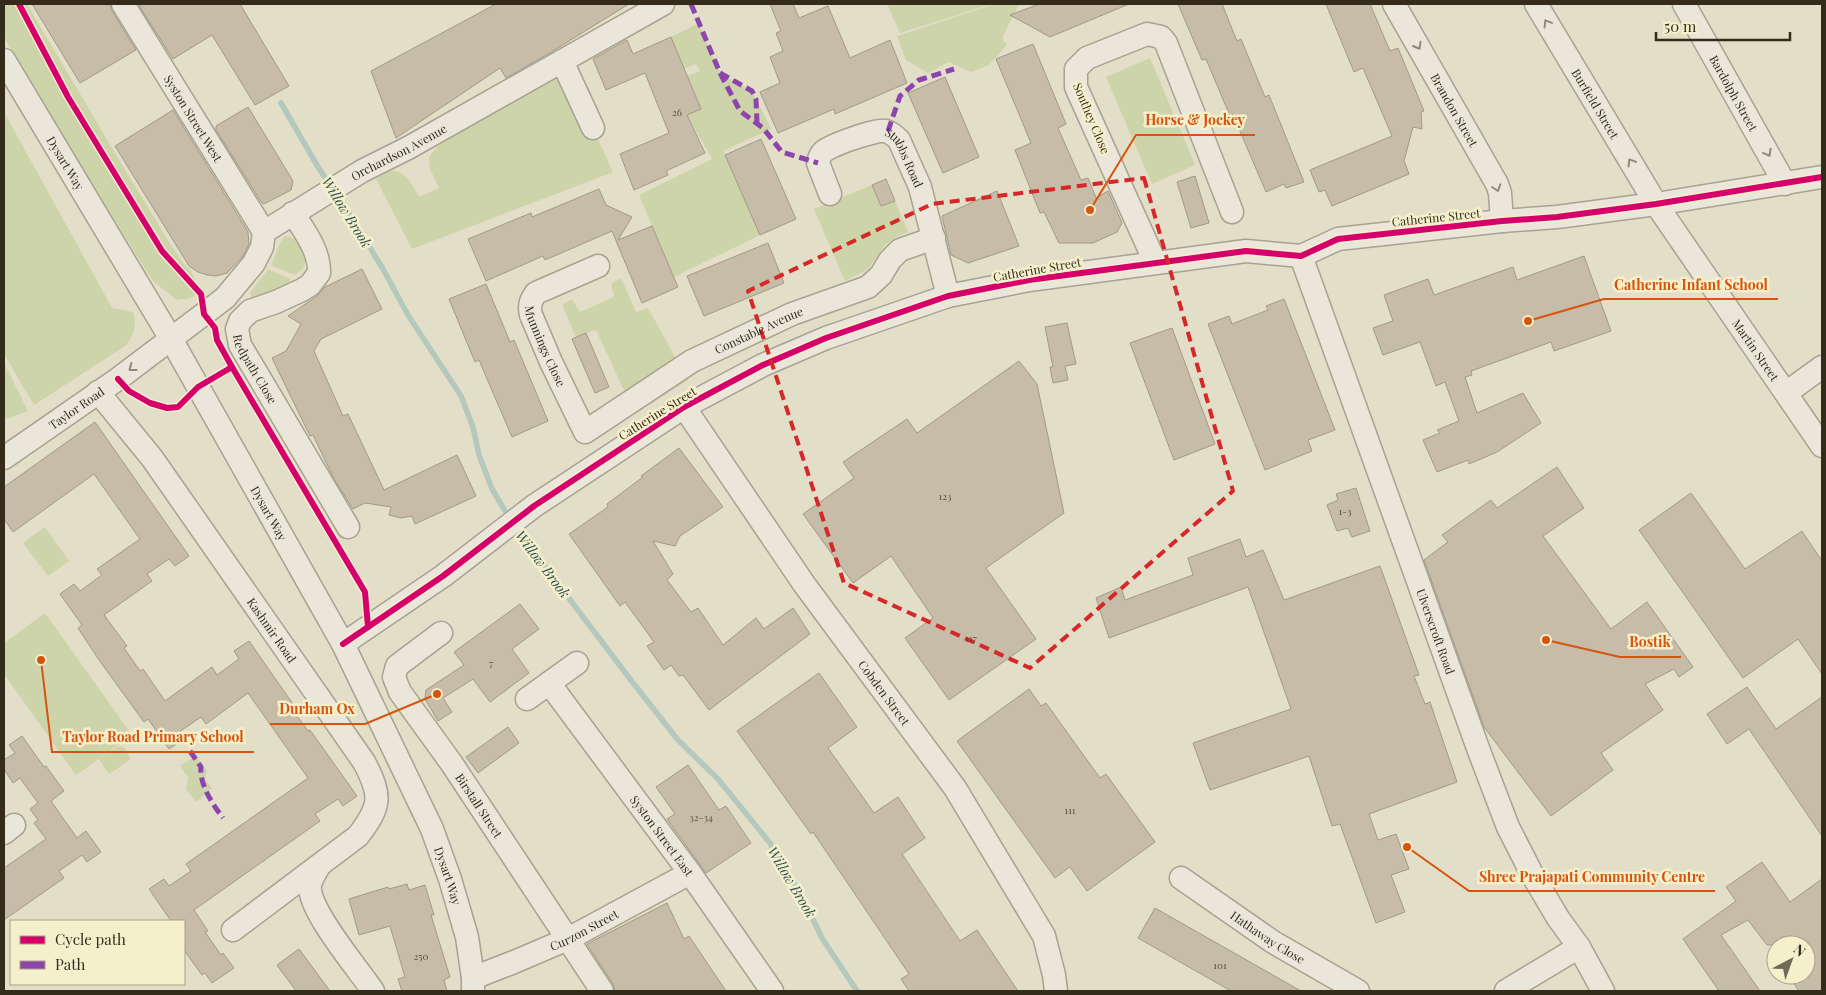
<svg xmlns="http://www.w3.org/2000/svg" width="1826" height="995" font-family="'Playfair Display',serif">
<rect width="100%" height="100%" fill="#e2dec7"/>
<g fill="#cdd4a9">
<path d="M4 4H27L122 165 172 247 184 264 191 271 195 280 197 294 191 298 177 300 153 281 140 261 35 93 4 37Z"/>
<path d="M887 4H992L900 33Z"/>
<path d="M995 4H1019L1002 38 1007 45 989 65 971 72 949 62 928 73 906 60 897 36Z"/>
<path d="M699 23 720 73 752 91 771 129 723 151 760 235 674 277 639 195 712 159 687 115 701 109 687 76 700 71 696 64 684 69 671 37Z"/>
<path d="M1150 58 1195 165 1152 184 1106 77Z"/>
<path d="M562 61 613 172 412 249 376 179C380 177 386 172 391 171 406 169 413 187 419 197L439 188 430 169 429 157 437 147Z"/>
<path d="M4 112 112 308 133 312C137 326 134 336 125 346L34 405 4 354Z"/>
<path d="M872 185 881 206 895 201 908 232 896 237 885 245 868 269 845 281 814 209Z"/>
<path d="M285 236C304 237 316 265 294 275L271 265C275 257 280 240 285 236Z"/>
<path d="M268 269 290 279 291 283 254 301 250 293Z"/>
<path d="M621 278 636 312 648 308 688 380 635 414 596 330 576 337 562 305 572 299 580 312 612 298 614 295 611 284Z"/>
<path d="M4 363 28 411 4 420Z"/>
<path d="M45 527 69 561 48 576 23 543Z"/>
<path d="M45 613 132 735 76 775 4 674V643Z"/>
<path d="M118 746 124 747 131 759 109 774 99 759Z"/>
<path d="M196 756 207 771 205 779 212 788 196 802 186 789 188 777 180 766Z"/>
</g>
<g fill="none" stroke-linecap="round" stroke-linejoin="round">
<g stroke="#b4c8be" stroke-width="5.5">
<path d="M281 103 318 167 330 185"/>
<path d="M336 192 383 269 408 315 461 396 473 427 479 455 492 489 510 519"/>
<path d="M515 527 630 679 678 740 718 779 770 843 802 897 822 938 857 991"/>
</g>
</g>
<g fill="#c6bca8" stroke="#a29987">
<path d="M32 4H110L112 11 136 50 80 83Z"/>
<path d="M138 4H240L289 86 255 105 212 35 173 59Z"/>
<path d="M496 4H629L548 54 506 78 500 68 396 138 371 71Z"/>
<path d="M770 4H793L799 18 828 6 850 58 890 40 907 83 835 114 834 109 778 133 760 92 780 83 770 57 783 51 776 33 781 31Z"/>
<path d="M1039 4H1129L1050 37 1010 15Z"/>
<path d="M1178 4H1222L1237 41 1241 39 1265 97 1269 95 1304 182 1286 188 1284 184 1266 192 1233 115 1230 116 1206 59 1202 60Z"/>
<path d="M1326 4H1370L1390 51 1398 48 1424 111 1421 112 1422 129 1413 127 1404 161 1409 174 1332 206 1325 190 1319 192 1310 170 1392 136 1363 68 1354 72Z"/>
<path d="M671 37 701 109 687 115 705 153 666 171 668 175 634 190 620 154 669 133 645 73 606 90 593 59 627 40 633 54Z"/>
<path d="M1033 44 1066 124 1058 128 1081 180 1088 178 1096 198 1108 191 1122 223 1117 232 1093 243H1059L1044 212 1040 213 1015 150 1031 143 996 59Z"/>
<path d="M945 77 979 157 943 173 908 93Z"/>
<path d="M248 107 293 181 291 190 264 204 262 203 216 130V126Z"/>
<path d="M173 110 248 232 249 244 243 256 227 273 216 276 207 275 198 272 189 266 115 146Z"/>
<path d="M761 139 796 219 760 235 725 155Z"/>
<path d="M1195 176 1209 223 1191 228 1177 182Z"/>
<path d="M886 179 895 201 881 206 872 185Z"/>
<path d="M599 189 606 205 632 217 618 240 652 226 678 287 642 303 612 231 545 260 543 256 486 281 468 239 531 213 532 217Z"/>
<path d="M997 191 1019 246 968 263 951 255 942 216Z"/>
<path d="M768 243 784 283 704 316 687 276Z"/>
<path d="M1584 256 1611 331 1554 351 1551 342 1471 371 1472 375 1465 377 1477 413 1523 393 1541 423 1497 452 1469 464 1468 460 1437 472 1423 440 1440 433 1437 430 1459 421 1445 382 1436 386 1420 342 1383 355 1373 328 1393 321 1384 295 1428 279 1434 295 1513 267 1517 280Z"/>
<path d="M362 269 382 309 321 339 314 351 343 416 348 414 384 490 457 455 476 496 415 524 412 516 401 518 389 515 391 507 365 503 353 509 334 479 313 435 310 436 272 358 286 351 301 324 288 316 317 296 325 287Z"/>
<path d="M486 284 510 342 514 340 548 421 512 437 479 360 475 362 449 299Z"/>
<path d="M1284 299 1335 430 1308 440 1312 451 1265 470 1208 324 1229 316 1232 324 1268 310 1266 306Z"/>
<path d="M1067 323 1076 364 1065 366 1068 380 1053 383 1050 367H1053L1045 327Z"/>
<path d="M1172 328 1215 444 1174 460 1130 343Z"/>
<path d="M586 333 609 387 595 393 572 339Z"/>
<path d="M1019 361 1037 384 1064 513 986 568 1036 639 949 700 905 638 933 618 891 556 853 583 803 514 854 478 843 462 907 419 917 433Z"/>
<path d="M95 422 189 556 175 566 169 559 147 574 152 581 104 615 127 646 124 648 140 671 143 669 165 701 212 667 217 675 239 659 234 651 249 641 295 707 292 709 308 731 310 730 357 796 343 806 338 799 315 814 320 821 194 910 208 931 205 932 221 955 223 953 234 968 212 983 205 973 202 975 184 950V921H171L149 889 164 879 169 886 191 871 186 864 308 778 248 693 206 724 201 717 179 732 184 739 169 749 148 719 144 722 99 660 78 628 82 625 60 594 74 584 80 591 102 575 97 569 140 539 94 474 13 532 4 519V487Z"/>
<path d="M679 448 723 507 680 536 675 546 653 541 673 574 667 580 691 612 698 608 723 645 756 618 764 629 793 608 810 634 709 710 683 675 679 676 671 665 664 670 647 646 654 642 625 602 620 606 569 534 608 507 607 504 643 477 641 476Z"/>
<path d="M1557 467 1584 508 1543 536 1611 629 1647 602 1693 667 1679 677 1674 669 1645 684 1663 710 1601 753 1613 770 1551 816 1484 727 1424 560 1448 542 1442 535 1491 500 1497 508Z"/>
<path d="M1356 488 1370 531 1352 537 1348 528 1337 531 1327 505 1338 500 1336 494Z"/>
<path d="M1691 493 1745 569 1802 531 1822 561V674L1798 639 1743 678 1639 530Z"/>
<path d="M1240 539 1246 557 1263 550 1284 600 1380 566 1419 675 1414 676 1425 704 1430 702 1457 782 1369 814 1378 840 1396 834 1409 869 1391 875 1405 912 1376 923 1340 824 1332 826 1309 756 1210 790 1193 743 1291 709 1248 587 1109 638 1096 598 1121 587 1125 600 1193 575 1188 558Z"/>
<path d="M520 604 539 629 512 649 529 673 490 702 473 679 443 698 452 712 438 721 425 699 426 690 464 665 454 652Z"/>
<path d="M819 673 857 727 828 748 874 813 898 797 925 838 902 854 960 941 977 930 1018 991H909L901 979 909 974 813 832 811 834 737 731Z"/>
<path d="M1747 687 1776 729 1822 697V836L1749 729 1727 744 1707 714Z"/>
<path d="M1029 689 1041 706 1046 703 1100 778 1106 774 1155 842 1087 891 1070 867 1055 878 957 741Z"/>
<path d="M508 727 519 743 478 773 466 757Z"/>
<path d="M22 736 44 767 46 766 64 791 51 801 77 838 86 831 101 852 87 862 82 855 59 871 64 878 4 920V868L46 839 34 823 38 820 30 809 38 803 20 778 13 783 4 769V760L15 753 9 745Z"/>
<path d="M688 765 719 810 726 806 751 843 706 873 667 819 675 814 656 787Z"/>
<path d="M1762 862 1790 902 1822 879V991H1799L1788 975H1806V945H1767L1748 920 1721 935 1760 991H1719L1683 939 1736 901 1726 887Z"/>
<path d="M407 884 409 890 425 885 434 915H431L450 977 444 980 447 991H402L398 979 405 977 390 926 359 935 349 899 388 887 389 889Z"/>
<path d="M667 903 684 939 689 936 726 991H615L613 984 587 944Z"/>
<path d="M1155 908 1301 991H1231L1138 938Z"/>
<path d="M299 949 330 991H296L277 965Z"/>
</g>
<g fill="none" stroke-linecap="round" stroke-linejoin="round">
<defs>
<g id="minor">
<path id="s1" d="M123 4 264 232"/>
<path id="s2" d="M1394 4 1497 184 1500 193 1502 221"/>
<path id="s3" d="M1536 4 1656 204 1822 446"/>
<path id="s4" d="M1684 4 1785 184"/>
<path id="s5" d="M4 60 171 339 343 644 432 829 450 879 467 937 473 978V991"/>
<path d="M562 61 593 128"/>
<path id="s6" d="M830 194 818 163C819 158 820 155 823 152 831 145 876 129 886 131 892 133 895 136 899 140L920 187 948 296"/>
<path id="s7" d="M293 213C304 231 320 251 319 273L310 285 302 290 276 302 250 311 240 321 237 329 240 345 348 527"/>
<path id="s8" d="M1301 256 1479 751 1508 827 1533 876 1558 918 1579 947 1603 991"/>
<path d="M1155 262 1076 87V69L1087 58 1147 34 1161 37 1166 43 1232 212"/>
<path id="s9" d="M598 266 536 293C530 301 529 306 531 315L551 362 585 432 692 361 792 314 868 287 881 275 890 260 900 250 934 238"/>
<path id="s10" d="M98 392 152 458 364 762C382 796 381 806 358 836L233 930"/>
<path d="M1786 393 1822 367"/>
<path id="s11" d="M684 407 804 584 955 788 1044 936 1054 975 1056 991"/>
<path id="s12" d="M4 458 118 379 225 298 254 263 262 247 264 232 362 171 408 148 663 4"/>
<path id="s13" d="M441 633 397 666 394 677 400 692 452 764 602 991"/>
<path d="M343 644 443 576 534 506 684 407 763 365 826 338 948 296 1029 280 1246 251 1301 256 1338 239 1502 221 1557 217 1656 204 1822 177"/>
<path id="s14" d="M549 683 690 873 772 991"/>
<path d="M527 699 577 663"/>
<path d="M4 833 14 825"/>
<path d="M318 868C315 873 311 880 310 885 307 909 359 970 373 991"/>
<path id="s15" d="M1181 878 1273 942 1358 991"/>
<path id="s16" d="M473 978 514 962 568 939 690 873"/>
<path d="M1506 991 1579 947"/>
</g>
</defs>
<use href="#minor" stroke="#a7a291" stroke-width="25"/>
<use href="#minor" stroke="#eae7da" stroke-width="22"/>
<g stroke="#8e44ad" stroke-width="5" stroke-dasharray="10 5" stroke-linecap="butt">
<path d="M691 4 720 73 740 111 763 128 782 152 818 163"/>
<path d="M720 73 752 91 756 99 757 123"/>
<path d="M888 131 900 96 919 80 954 69"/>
<path d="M190 751 201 767C199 784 213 805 223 818"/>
</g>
<defs>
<g id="cycleway">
<path d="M19 4 68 97 162 251 201 294 204 314 215 328 217 340 232 367 198 387 178 407 167 408 150 403 129 391 118 379"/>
<path d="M232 367 365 592 368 627"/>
<path d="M343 644 443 576 534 506 684 407 763 365 826 338 948 296 1029 280 1246 251 1301 256 1338 239 1502 221 1557 217 1656 204 1822 177"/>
</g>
</defs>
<use href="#cycleway" stroke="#f5efcc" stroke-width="9"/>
<use href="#cycleway" stroke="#d6006c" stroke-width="6"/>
</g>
<defs><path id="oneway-chevron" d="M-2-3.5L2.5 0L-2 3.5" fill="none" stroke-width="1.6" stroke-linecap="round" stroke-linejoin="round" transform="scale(1.25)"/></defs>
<g stroke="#8f897a">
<use href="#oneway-chevron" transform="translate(1547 23) rotate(-121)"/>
<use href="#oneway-chevron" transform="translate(1418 46) rotate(60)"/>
<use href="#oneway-chevron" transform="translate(1768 153) rotate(61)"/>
<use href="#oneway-chevron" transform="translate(1631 162) rotate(-121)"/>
<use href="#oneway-chevron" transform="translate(1497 188) rotate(72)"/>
<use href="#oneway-chevron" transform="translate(132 368) rotate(143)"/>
</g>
<path fill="none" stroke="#d62828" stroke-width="4" stroke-dasharray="10 6" stroke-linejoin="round" d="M1144 178 1233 491 1030 668 844 583 748 291 932 204Z"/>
<g text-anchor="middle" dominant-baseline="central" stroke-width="5" stroke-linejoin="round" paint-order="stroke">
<g font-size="10" fill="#584f3e">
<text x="677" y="112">26</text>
<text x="945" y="496">123</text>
<text x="1345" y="511">1-3</text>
<text x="971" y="638">117</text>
<text x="491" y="663">7</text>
<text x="1070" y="810">111</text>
<text x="701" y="817">32-34</text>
<text x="421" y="956">250</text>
<text x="1220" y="965">101</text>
</g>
<g font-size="12" fill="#342b1b" stroke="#f5efcc">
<text stroke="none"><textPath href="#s4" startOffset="102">Bardolph Street</textPath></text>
<text stroke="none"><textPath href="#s3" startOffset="116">Burfield Street</textPath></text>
<text stroke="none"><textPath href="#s2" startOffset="122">Brandon Street</textPath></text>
<text stroke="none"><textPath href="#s1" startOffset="134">Syston Street West</textPath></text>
<text transform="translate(1092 118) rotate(67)">Southey Close</text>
<text stroke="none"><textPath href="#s12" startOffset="508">Orchardson Avenue</textPath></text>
<text stroke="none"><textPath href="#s6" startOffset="146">Stubbs Road</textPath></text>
<text stroke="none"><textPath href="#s5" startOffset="120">Dysart Way</textPath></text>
<text transform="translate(1436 217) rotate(-6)">Catherine Street</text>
<text transform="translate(1037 269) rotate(-10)">Catherine Street</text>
<text stroke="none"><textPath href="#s9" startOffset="422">Constable Avenue</textPath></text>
<text stroke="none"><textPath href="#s9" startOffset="125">Munnings Close</textPath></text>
<text stroke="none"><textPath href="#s3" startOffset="410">Martin Street</textPath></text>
<text stroke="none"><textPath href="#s7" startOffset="214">Redpath Close</textPath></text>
<text stroke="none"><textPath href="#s12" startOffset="88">Taylor Road</textPath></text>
<text transform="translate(657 413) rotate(-32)">Catherine Street</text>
<text stroke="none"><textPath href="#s5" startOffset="525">Dysart Way</textPath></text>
<text stroke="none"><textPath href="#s10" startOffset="295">Kashmir Road</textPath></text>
<text stroke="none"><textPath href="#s8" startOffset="399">Ulverscroft Road</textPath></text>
<text stroke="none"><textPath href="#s11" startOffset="349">Cobden Street</textPath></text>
<text stroke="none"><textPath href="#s13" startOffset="221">Birstall Street</textPath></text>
<text stroke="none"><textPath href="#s14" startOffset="190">Syston Street East</textPath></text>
<text stroke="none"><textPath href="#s5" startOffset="930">Dysart Way</textPath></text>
<text stroke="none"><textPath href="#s16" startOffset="121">Curzon Street</textPath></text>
<text stroke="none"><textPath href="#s15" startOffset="105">Hathaway Close</textPath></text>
</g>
<g font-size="14" font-style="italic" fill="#2a5054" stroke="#f5efcc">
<text transform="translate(347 212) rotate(58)">Willow Brook</text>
<text transform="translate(543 564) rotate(53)">Willow Brook</text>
<text transform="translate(792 882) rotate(59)">Willow Brook</text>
</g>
</g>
<path fill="none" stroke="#d6540e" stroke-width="2" d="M1090 210L1136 135H1255M1528 321L1604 299H1778M1546 640L1620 657H1681M437 694L365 724H270M41 660L52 752H254M1407 847L1469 891H1715"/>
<g fill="#d6540e" stroke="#f5efcc" stroke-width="2">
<circle cx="1090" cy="210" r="5"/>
<circle cx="1528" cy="321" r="5"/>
<circle cx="1546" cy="640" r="5"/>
<circle cx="437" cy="694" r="5"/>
<circle cx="41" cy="660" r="5"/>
<circle cx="1407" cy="847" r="5"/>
</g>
<g font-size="14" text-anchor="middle" font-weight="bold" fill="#d6540e" stroke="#f5efcc" stroke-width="5" stroke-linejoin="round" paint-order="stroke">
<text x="1195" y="125">Horse &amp; Jockey</text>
<text x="1691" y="290">Catherine Infant School</text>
<text x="1650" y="647">Bostik</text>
<text x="317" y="714">Durham Ox</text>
<text x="153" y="742">Taylor Road Primary School</text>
<text x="1592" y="882">Shree Prajapati Community Centre</text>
</g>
<rect width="1826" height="995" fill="none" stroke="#342b1b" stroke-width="10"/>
<rect x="10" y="920" width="175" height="65" fill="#f5efcc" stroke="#a8a185"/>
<rect x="20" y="936" width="25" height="8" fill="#d6006c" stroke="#a8a185"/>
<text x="55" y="945" font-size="15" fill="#342b1b">Cycle path</text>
<rect x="20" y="961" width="25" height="8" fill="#8e44ad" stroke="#a8a185"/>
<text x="55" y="970" font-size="15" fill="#342b1b">Path</text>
<g transform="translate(1791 960) rotate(41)"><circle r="24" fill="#f5efcc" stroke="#a8a185"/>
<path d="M0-4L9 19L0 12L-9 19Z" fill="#716a57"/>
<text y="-8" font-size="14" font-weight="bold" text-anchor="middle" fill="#342b1b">N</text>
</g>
<path d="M1656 32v8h134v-8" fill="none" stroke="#342b1b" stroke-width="2.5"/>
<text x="1664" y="32" font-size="15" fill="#342b1b" stroke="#f5efcc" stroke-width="4" paint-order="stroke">50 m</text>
</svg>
